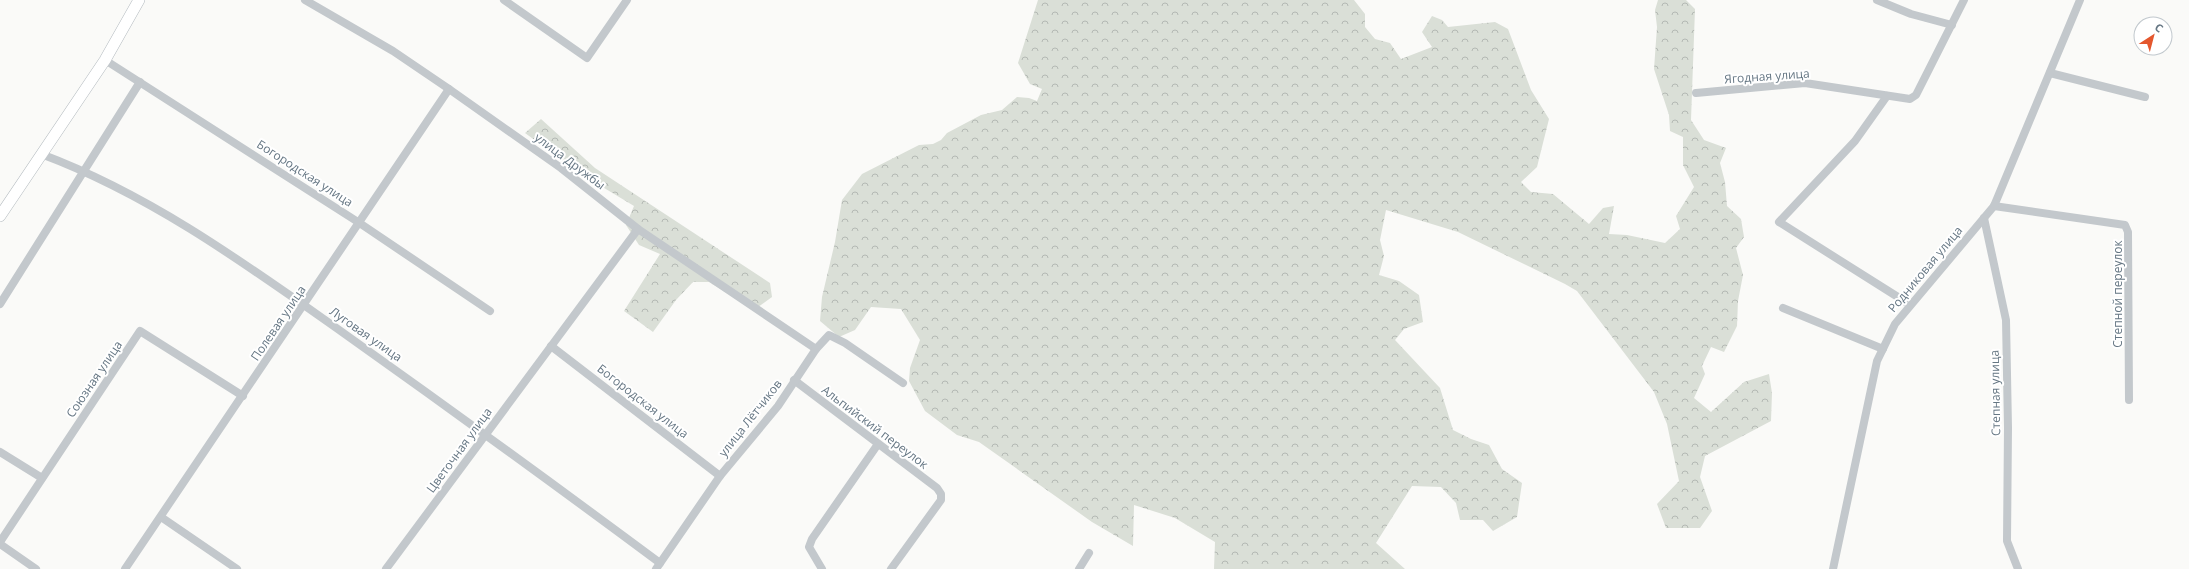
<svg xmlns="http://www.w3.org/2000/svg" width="2189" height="569" font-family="'Open Sans',sans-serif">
<defs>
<pattern id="forest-crowns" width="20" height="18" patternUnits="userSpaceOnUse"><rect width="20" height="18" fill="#dadfd7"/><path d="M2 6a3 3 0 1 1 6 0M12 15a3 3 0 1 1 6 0" fill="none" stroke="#b4b9b4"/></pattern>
</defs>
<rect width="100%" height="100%" fill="#fafaf8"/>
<g fill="url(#forest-crowns)">
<path d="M1038 0H1354L1365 14V27L1375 39 1390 43 1401 59 1432 47 1422 32 1432 16 1442 20 1448 27 1495 22 1508 29 1531 90 1549 119 1537 167 1521 182 1531 192 1553 194 1589 224 1603 208 1614 206 1609 234 1627 235 1665 243 1680 229 1676 216 1694 187 1683 165V137L1670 131 1669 115 1654 69 1657 27 1655 10 1658 0H1686L1695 9 1691 120 1704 140 1726 148 1720 163 1725 182 1727 206 1741 219 1744 237 1736 248 1743 275 1738 301 1737 326 1724 352 1711 347 1702 366 1705 374 1694 398 1711 412 1744 382 1769 374 1772 393 1771 421 1705 456 1700 477 1712 511 1700 528H1666L1657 504 1679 481 1667 424 1654 392 1577 291 1565 284 1458 232 1386 210 1380 240 1384 256 1379 275 1399 281 1419 295 1423 322 1404 329 1395 340 1440 388 1453 430 1471 439 1489 445 1502 469 1522 483 1517 517 1493 531 1483 520H1460L1456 503 1441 487 1412 486 1376 543 1405 569H1214L1215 542 1175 518 1134 505 1133 546 1092 522 979 442 957 435 925 411 909 381 910 368 920 340 901 309 871 307 855 330 839 337 820 321 822 297 835 242 842 200 862 174 919 145 933 144 941 140 947 133 981 115 1002 110 1017 97 1029 98 1037 101 1042 89 1030 84 1018 63Z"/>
<path d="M541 119 595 168 770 283 772 297 754 310 709 282H693L676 300 653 332 624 311 660 254 639 245 626 225 634 206 581 174 525 133Z"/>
</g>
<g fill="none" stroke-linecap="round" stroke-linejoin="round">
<defs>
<path id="secondary" d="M0 216 105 60 139 0"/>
</defs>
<use href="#secondary" stroke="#b3babf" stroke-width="12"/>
<g stroke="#c3c8cc" stroke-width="8">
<path d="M305 0 393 51 449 89 561 168 638 229 816 349"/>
<path d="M504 0 587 58 627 0"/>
<path d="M1877 0 1911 14 1952 25"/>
<path d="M105 60 358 222 490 311"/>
<path d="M2050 73 2145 97"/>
<path d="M1696 93 1805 83 1910 99 1916 95 1964 0"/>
<path d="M1887 96 1855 141 1779 222 1909 304"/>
<path d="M41 154C151 195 247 265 342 332 449 408 555 485 660 563"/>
<path d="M1994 206 2125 225 2128 232 2129 400"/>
<path d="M1984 218 2006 320 2008 428 2007 541 2018 569"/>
<path d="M0 304 140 82"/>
<path d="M1783 308 1883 349"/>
<path d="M551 346 720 476"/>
<path d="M794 380 937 488 941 494V500L891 569"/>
<path d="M0 452 42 478"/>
<path d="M161 517 237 569"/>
<path d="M0 542 140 331 243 396"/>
<path d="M0 544 36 569"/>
<path d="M125 569 449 89"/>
<path d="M386 569 638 229"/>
<path d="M656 569 720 476 778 406 816 349 829 335 845 343 903 383"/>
<path d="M822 569 809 547 812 539 878 444"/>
<path d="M1079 569 1089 553"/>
<path d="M1833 569 1877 361 1895 324 1994 206 2080 0"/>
</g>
<use href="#secondary" stroke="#fff" stroke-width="11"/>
</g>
<g text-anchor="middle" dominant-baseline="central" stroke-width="4" stroke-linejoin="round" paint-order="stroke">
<g font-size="12" fill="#657683" stroke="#fff">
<text transform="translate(1767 76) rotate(-4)">Ягодная улица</text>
<text transform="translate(570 161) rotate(37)">улица Дружбы</text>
<text transform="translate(305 173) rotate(33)">Богородская улица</text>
<text transform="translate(1925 269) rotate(-50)">Родниковая улица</text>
<text transform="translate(2117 294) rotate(-90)">Степной переулок</text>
<text transform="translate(278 323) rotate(-56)">Полевая улица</text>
<text transform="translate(366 334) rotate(35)">Луговая улица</text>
<text transform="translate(94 379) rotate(-56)">Союзная улица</text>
<text transform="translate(1995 393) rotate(-91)">Степная улица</text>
<text transform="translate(643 401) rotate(38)">Богородская улица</text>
<text transform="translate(750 418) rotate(-52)">улица Лётчиков</text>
<text transform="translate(875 427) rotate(37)">Альпийский переулок</text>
<text transform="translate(459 450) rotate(-54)">Цветочная улица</text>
</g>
</g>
<g transform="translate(2153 36) rotate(36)"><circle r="19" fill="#ffffff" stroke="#c1c8cd"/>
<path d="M0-3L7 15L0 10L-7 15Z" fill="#e4572e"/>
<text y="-6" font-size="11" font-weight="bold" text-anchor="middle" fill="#657683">С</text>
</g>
</svg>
